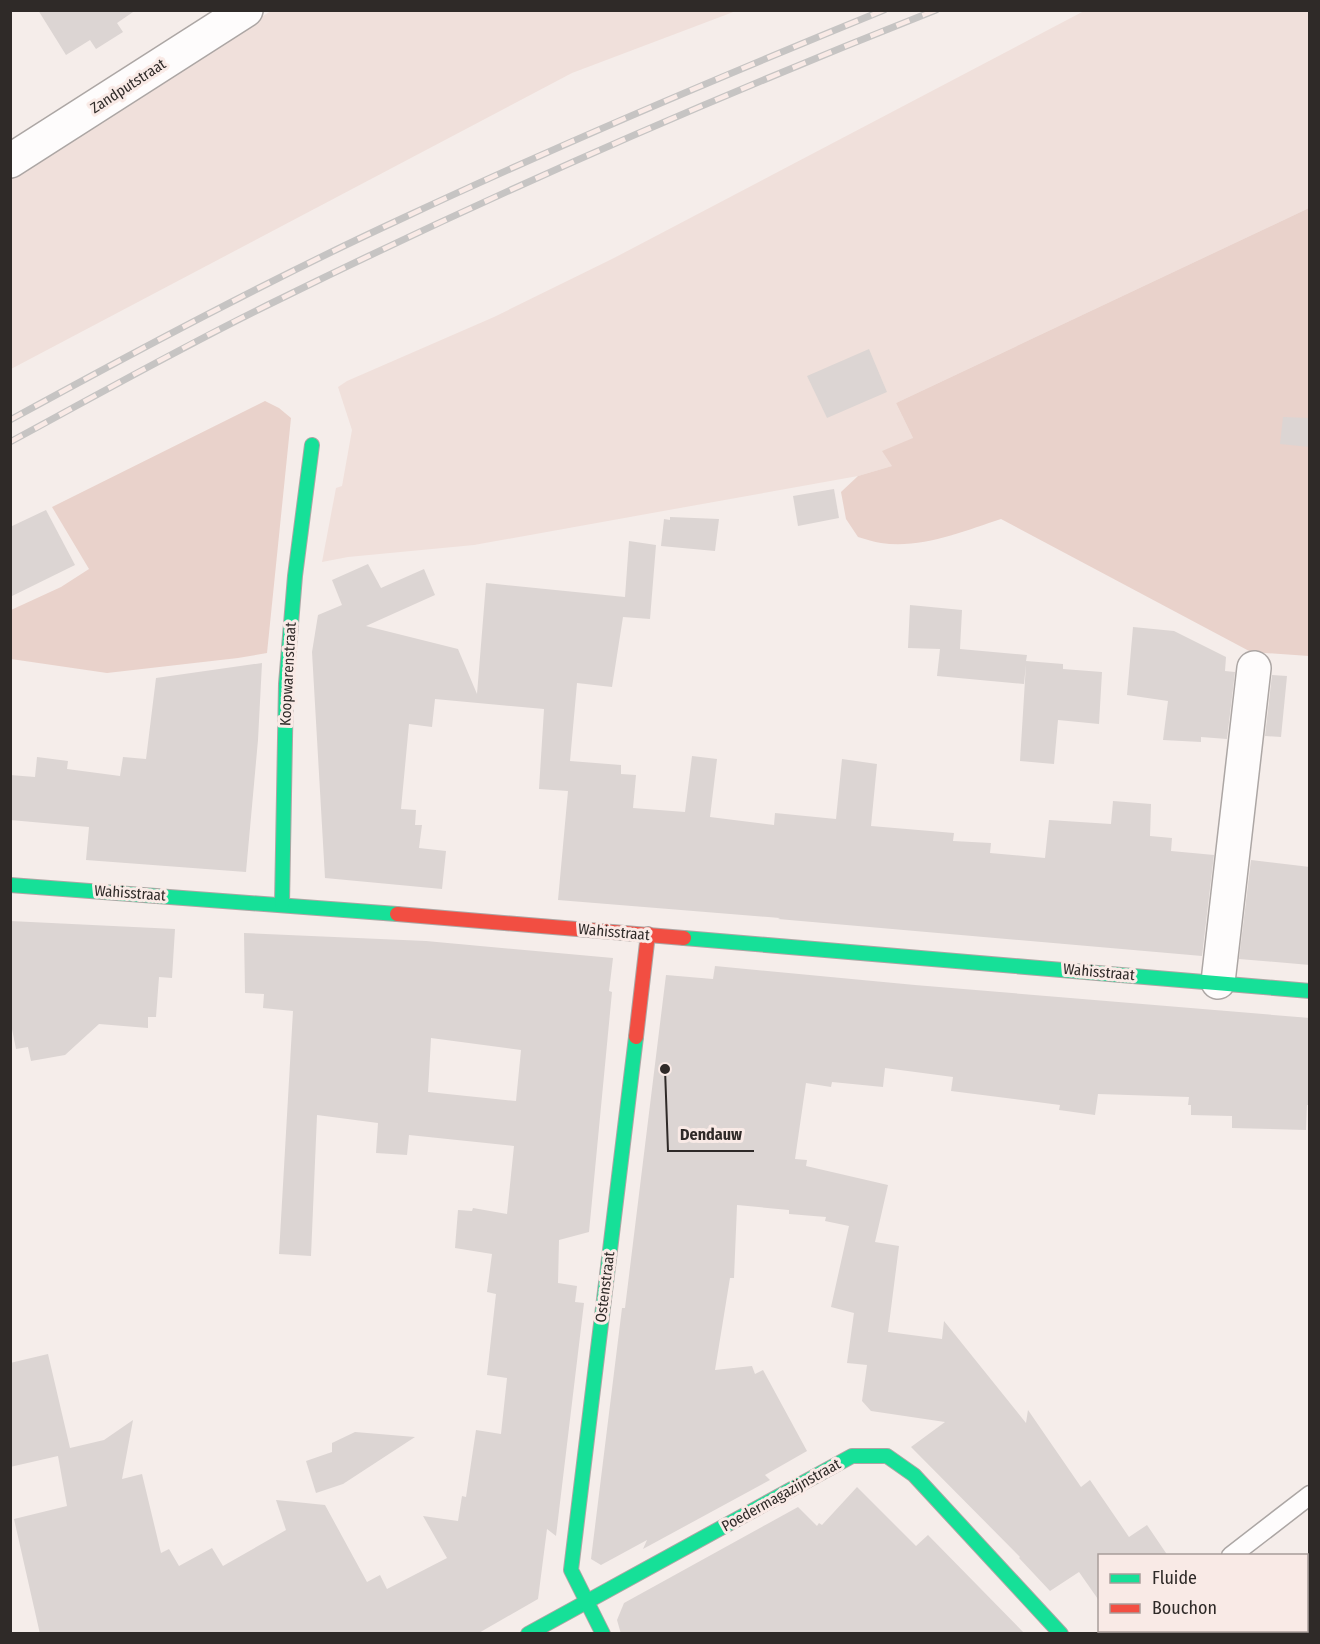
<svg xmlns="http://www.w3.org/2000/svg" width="1320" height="1644" font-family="'Fira Sans Condensed',sans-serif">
<rect width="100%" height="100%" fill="#f5edea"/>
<g fill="#f0e0db">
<path d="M271 11H736L572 73 11 369 10 173Z"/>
<path d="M1084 11H1309V208L896 403 913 438 892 466 858 476 474 545 348 557 322 562 336 488 342 486 352 430 338 387 347 381 494 317 614 258Z"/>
</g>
<g fill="#e9d2cb">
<path d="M1309 208V656L1251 652 1001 519C964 531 922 549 881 543 874 542 866 539 858 537L846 519 841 492 858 476 892 466 882 451 913 438 896 403Z"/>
<path d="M265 401 279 408 291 418 267 653 238 658 107 673 11 659V610L61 587 89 569 52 507Z"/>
</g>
<g fill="#dcd5d3" fill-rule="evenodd">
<path d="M38 10H136L117 23 123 32 96 49 90 40 66 55Z"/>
<path d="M869 349 887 392 827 418 807 376Z"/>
<path d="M1283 417 1310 418V447L1280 444Z"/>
<path d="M834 489 839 518 798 526 793 496Z"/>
<path d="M46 510 75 565 10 597V527Z"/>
<path d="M670 517 719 519 715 551 661 546 664 519 670 520Z"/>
<path d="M629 541 656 545 650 619 623 617 612 687 577 683 570 761 621 765V774L636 775 633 808 685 812 692 756 717 759 710 817 774 825 775 813 836 819 842 759 877 764 871 826 954 833 953 841 991 843 990 853 1045 858 1049 820 1111 824 1113 801 1151 804 1150 836 1172 838 1171 851 1214 855 1202 956 778 919 780 918 558 900 568 791 539 789 544 709 435 699 432 727 409 724 401 809 416 810 415 825H422L419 848 446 851 442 889 325 878 312 652 318 615 342 605 332 580 368 564 381 588 424 569 435 595 366 626 458 649 477 694 486 583 625 597Z"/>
<path d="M910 605 962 610 960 649 1027 655 1026 661 1063 664V669L1102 672 1099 724 1058 720 1054 764 1020 761 1026 664 1024 684 937 676 940 649 908 648Z"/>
<path d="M1133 627 1174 631 1226 657 1225 671 1235 672 1227 739 1201 737V742L1163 740 1168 701 1127 695Z"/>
<path d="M262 663 258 740 246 872 86 860 89 827 10 820V775L35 777 37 757 68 761 67 769 120 776 123 757 146 759 156 678Z"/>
<path d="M1272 675 1287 676 1281 737 1265 736Z"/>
<path d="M1251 860 1310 867V965L1239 959Z"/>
<path d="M10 921 175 929 172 978 159 977 156 1017H148V1028L99 1024 65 1055 31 1061 28 1047 16 1049 10 1019Z"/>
<path d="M244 933 426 941 613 958 609 991 612 992 589 1232 559 1240 558 1283 577 1286 575 1302 584 1303 556 1536 547 1529 538 1599 477 1634H40L14 1519 67 1506 58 1456 10 1467V1363L48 1354 70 1448 104 1440 133 1420 122 1479 142 1474 161 1553 169 1549 179 1566 212 1548 223 1566 286 1530 276 1500 325 1505 367 1582 380 1575 387 1589 447 1558 423 1516 458 1521 462 1496 466 1497 476 1430 501 1434 507 1378 487 1375 496 1294 487 1292 492 1254 455 1248 458 1210 472 1211 473 1208 507 1214 514 1146 409 1135 407 1155 376 1153 378 1123 317 1115 311 1256 279 1254 293 1011 263 1008 264 994 245 993ZM431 1038 521 1050 516 1101 428 1092Z"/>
<path d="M715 966 915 985 1310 1018V1105H1307L1306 1130 1232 1128V1116L1191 1115V1105H1188L1189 1097 1098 1094 1095 1115 1059 1110 1060 1105 951 1091 953 1077 885 1068 883 1087 832 1082 831 1087 806 1083 795 1159 807 1160 806 1166 888 1185 875 1242 899 1246 888 1332 942 1339 944 1321 1026 1423 1028 1410 1081 1487 1090 1480 1129 1537 1147 1525 1168 1556H1100V1602L1079 1572 1050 1591 1019 1558 1020 1557 911 1447 945 1422 871 1411 862 1401 867 1365 847 1363 854 1313 831 1307 849 1226 825 1221 826 1217 789 1214V1210L737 1205 734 1278H730L715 1370 752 1366 755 1374 763 1370 807 1451 765 1475 770 1480 643 1549 647 1540 601 1565 591 1559 622 1308H625L666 975 713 979Z"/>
<path d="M355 1432 415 1437 343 1484 316 1493 306 1461 332 1452V1443Z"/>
<path d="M857 1487 916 1546 928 1535 1025 1634H621L617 1620 624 1603 798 1507 817 1526 819 1523 822 1525Z"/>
</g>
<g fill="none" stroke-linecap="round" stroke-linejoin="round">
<defs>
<g id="lane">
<path d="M1231 1556 1310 1495"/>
<path d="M1129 1634 1133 1630"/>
</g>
<g id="street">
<path d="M10 161 246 10"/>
<path d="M1218 982 1254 668"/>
</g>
<g id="fast">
<path d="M10 885 397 914"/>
<path d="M282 904 286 684 295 576 312 445"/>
<path d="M684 938 1310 991"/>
<path d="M528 1634 852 1456H887L914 1475 1061 1634"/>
<path d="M603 1634 571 1570 636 1037"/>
</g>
<g id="jam">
<path d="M397 914 684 938"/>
<path d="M636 1037 648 934"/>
</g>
</defs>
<use href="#lane" stroke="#aca6a4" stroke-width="21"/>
<use href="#street" stroke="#aca6a4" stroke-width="36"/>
<use href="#fast" stroke="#aca6a4" stroke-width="16"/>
<use href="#jam" stroke="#aca6a4" stroke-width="16"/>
<use href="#lane" stroke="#fefcfc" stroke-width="18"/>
<use href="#street" stroke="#fefcfc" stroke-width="33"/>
<use href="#fast" stroke="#16e098" stroke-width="14"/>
<use href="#jam" stroke="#f24e42" stroke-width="14"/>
<defs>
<g id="rail">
<path d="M10 420C140 349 269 280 403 218 561 144 722 76 884 10"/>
<path d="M10 442C99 394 187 344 278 300 493 194 713 98 936 10"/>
</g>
</defs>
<use href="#rail" stroke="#c6c4c3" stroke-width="7"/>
<use href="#rail" stroke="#f9eae6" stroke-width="4.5" stroke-dasharray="14" stroke-linecap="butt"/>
</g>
<g text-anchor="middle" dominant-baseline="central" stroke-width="6" stroke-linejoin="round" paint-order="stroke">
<g font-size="15" fill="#2f2a28" stroke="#f9eae6">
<text transform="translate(128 86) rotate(-33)">Zandputstraat</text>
<text transform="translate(288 674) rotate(-87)">Koopwarenstraat</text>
<text transform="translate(130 893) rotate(4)">Wahisstraat</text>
<text transform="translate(614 932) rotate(5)">Wahisstraat</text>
<text transform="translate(1099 972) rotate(5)">Wahisstraat</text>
<text transform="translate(605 1287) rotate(-83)">Ostenstraat</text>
<text transform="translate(781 1495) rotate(-29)">Poedermagazijnstraat</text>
</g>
</g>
<path fill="none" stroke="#2f2a28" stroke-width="2" d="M665 1069L668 1151H754"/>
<circle fill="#2f2a28" stroke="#f9eae6" stroke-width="2" cx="665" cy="1069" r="6"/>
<g font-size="16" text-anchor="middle" font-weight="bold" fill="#2f2a28" stroke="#f9eae6" stroke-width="6" stroke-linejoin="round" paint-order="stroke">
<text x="711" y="1140">Dendauw</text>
</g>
<rect width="1320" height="1644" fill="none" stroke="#2f2a28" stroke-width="24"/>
<rect x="1098" y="1554" width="210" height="78" fill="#f9eae6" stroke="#a89d9a" stroke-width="1.5"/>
<rect x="1110" y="1574" width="30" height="9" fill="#16e098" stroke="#a89d9a" stroke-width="1.5"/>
<text x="1152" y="1584" font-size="18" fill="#2f2a28">Fluide</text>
<rect x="1110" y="1604" width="30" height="9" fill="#f24e42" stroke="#a89d9a" stroke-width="1.5"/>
<text x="1152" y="1614" font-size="18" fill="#2f2a28">Bouchon</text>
</svg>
